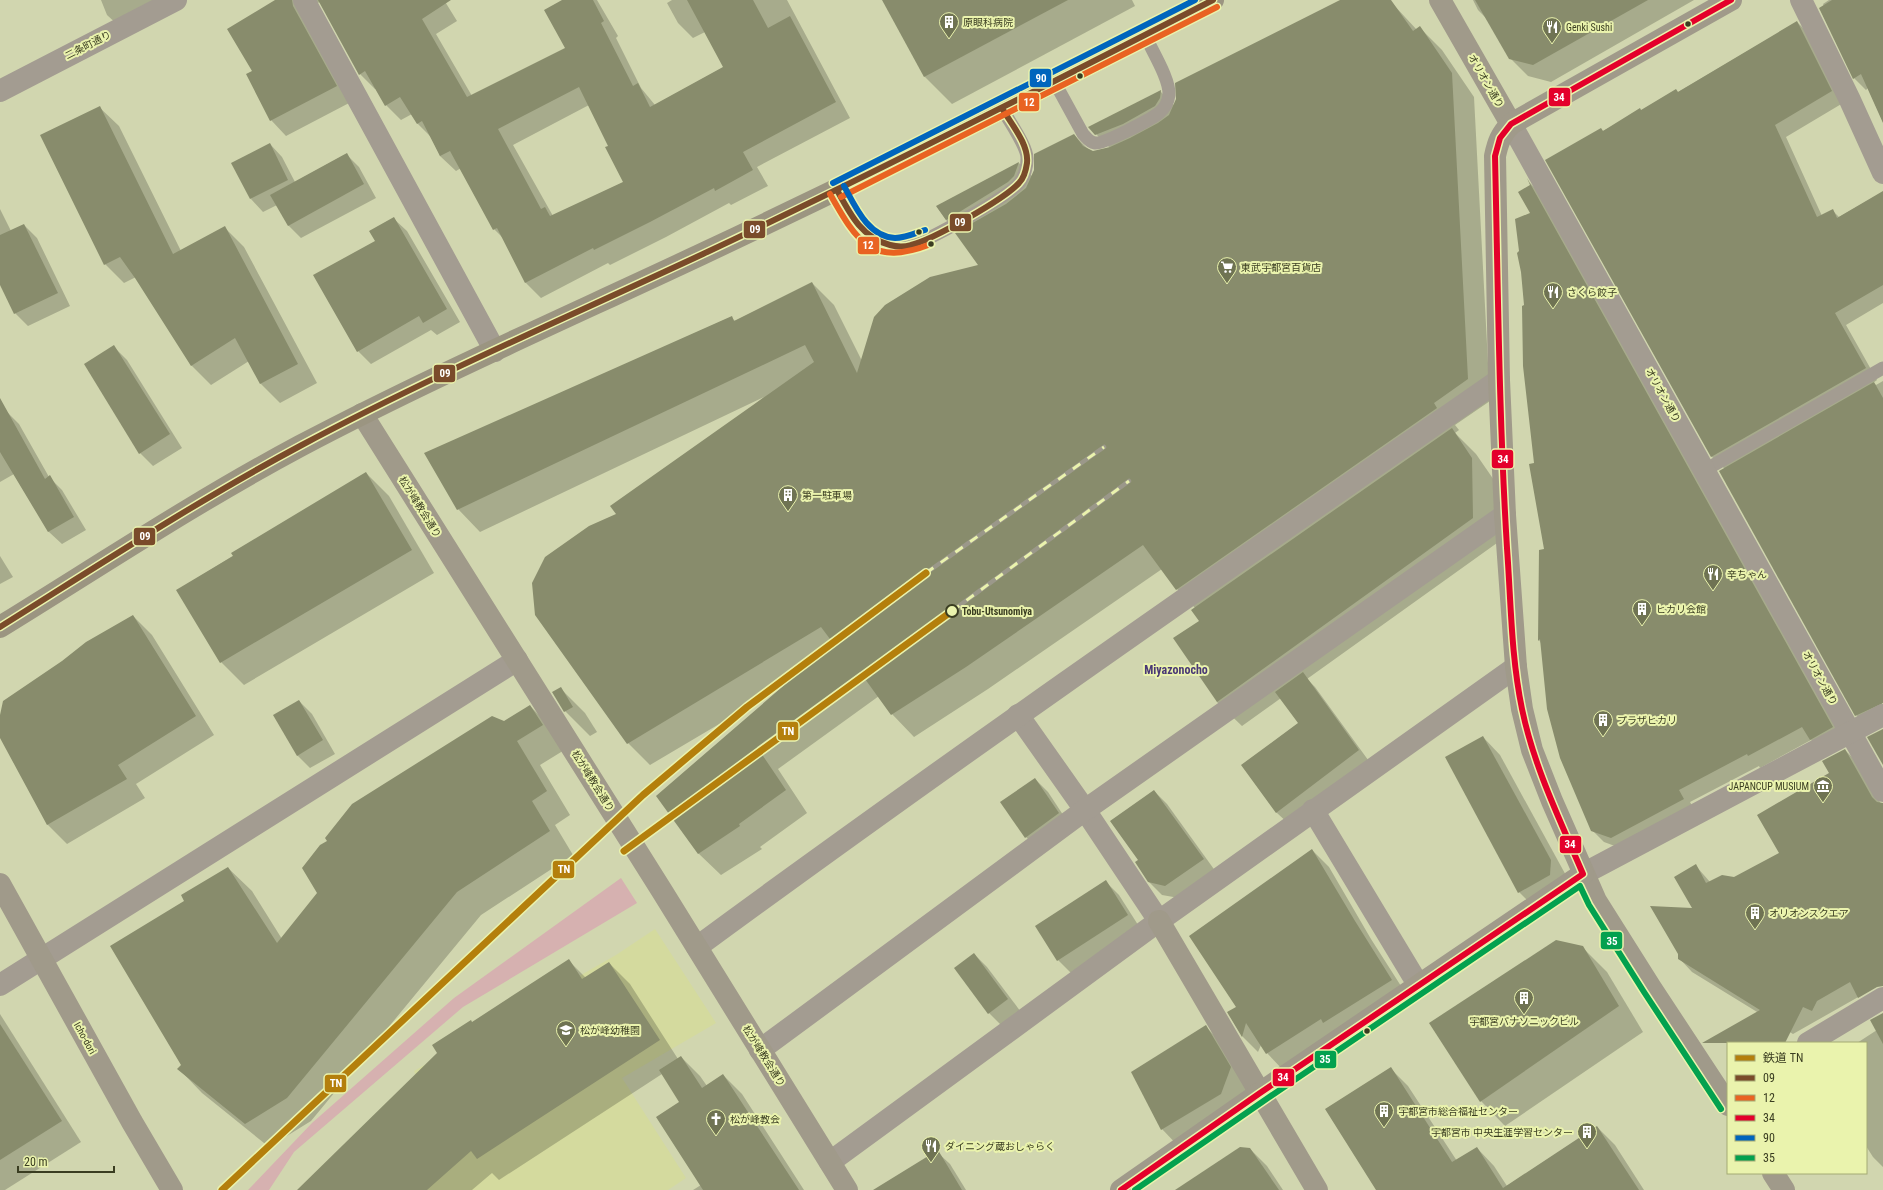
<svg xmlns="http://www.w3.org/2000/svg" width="1883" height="1190" font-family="'Roboto Condensed','Noto Sans JP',sans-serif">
<rect width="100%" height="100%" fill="#d1d6af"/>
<path fill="#d4da9e" d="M655 929 716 1023 622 1078 686 1178 668 1190H337L427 1103 414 1071 616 955Z"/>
<path fill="#d6b1b0" d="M621 878 637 903 463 1007 294 1152 269 1190H248L312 1123 454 998Z"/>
<g fill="#0003" fill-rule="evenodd">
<path d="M101 0H158L120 27 107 15Z"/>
<path d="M277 0H444L457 21 436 34 472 96 566 49 564 0H597L618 36 616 38 641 88 655 105 724 67 705 32 693 38 678 23 667 3 672 0H787L850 118 757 167 768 186 731 205 729 203 666 237 610 265 608 263 541 298 526 283 504 239 494 229 461 168 456 171 440 156 431 137 417 123 412 114 401 120 386 105 377 88 375 89 360 74 321 2 313 4 351 102 286 136 271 120 253 71ZM589 105 609 146 624 182 553 216 513 145Z"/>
<path d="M886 0H1132L1135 6 952 104 925 77 884 1Z"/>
<path d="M1342 0H1381L1392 3 1417 30 1420 28 1442 50 1474 97 1490 401 1455 425 1459 430 1455 433 1476 454 1496 483 1497 543 1307 679 1315 687 1371 764 1290 825 1277 813 1242 765 1299 723 1281 698 1242 726 1217 702 1200 621 1195 608 1177 589 1162 569 988 689 914 737 892 714 879 696 778 769 807 813 760 847 762 849 721 875 698 853 785 685 650 765 628 743 618 515 764 397 480 532 458 509 426 454 731 317 735 321 812 283 834 305 862 361 979 266 959 232 946 220 937 207 1019 163 1032 176 1074 135 1088 149 1093 152 1110 148 1096 134 1160 91 1174 105Z"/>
<path d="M1473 0H1694L1551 82 1528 76 1510 58 1487 19 1478 10Z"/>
<path d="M1829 0H1883V122L1868 88 1866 90 1854 78 1823 4Z"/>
<path d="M1797 22 1809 34 1843 103 1786 137 1822 216 1832 210 1839 217 1883 192V303L1846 325 1877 380 1873 383 1876 385 1883 381V699L1880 700 1883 705 1867 725 1856 715 1725 469 1712 457 1547 160 1678 92Z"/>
<path d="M99 107 119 126 181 251 225 228 244 247 317 383 280 403 261 384 249 361 211 385 192 366 136 277 124 283 105 264Z"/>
<path d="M270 144 282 157 295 182 346 154 359 167 376 198 301 238 288 225 277 205 263 212 251 199Z"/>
<path d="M1530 183 1538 191 1844 739 1822 751 1811 740 1760 768 1759 766 1690 802 1695 811 1623 849 1604 842 1592 830 1541 643 1539 640 1546 550 1535 464 1521 252 1531 213Z"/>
<path d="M0 209 11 231 24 225 37 238 70 306 28 326 15 313 0 283Z"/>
<path d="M394 219 407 231 460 322 437 335 431 330 371 364 358 351 376 241Z"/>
<path d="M114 347 127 360 182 448 153 466 140 453Z"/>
<path d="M6 411 19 424 49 477 62 490 86 530 62 544 49 532 14 474 0 482V414Z"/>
<path d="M366 473 389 496 434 573 244 685 221 662 178 590Z"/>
<path d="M0 556 13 577 0 584Z"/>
<path d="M133 616 152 635 214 735 136 784 145 798 67 844 48 825 0 736V720Z"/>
<path d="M560 688 585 713 597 732 590 736 565 711Z"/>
<path d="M299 701 312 714 335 754 310 768 297 755Z"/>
<path d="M530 706 554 730 566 749 540 765 570 815 555 825 573 855 481 915 311 1121 269 1147 202 1093 179 1069 182 1065 186 901 228 868 252 891 282 939 504 722Z"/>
<path d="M1483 737 1500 755 1568 879 1537 910 1519 892Z"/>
<path d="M1845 750 1858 763 1881 804H1883V983L1793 1034 1692 972 1679 958 1694 909 1696 866 1710 882 1734 878 1780 853Z"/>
<path d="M1035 779 1048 792 1071 827 1039 850 1026 837Z"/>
<path d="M1154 791 1167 804 1216 872 1179 898 1162 895 1149 882 1139 860Z"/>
<path d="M1312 850 1329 867 1371 939 1408 997 1283 1070 1267 1053 1261 1045 1258 1052 1242 1036 1228 1013 1237 1007Z"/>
<path d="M1106 882 1119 895 1140 928 1071 973 1058 960Z"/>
<path d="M1582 947 1607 972 1643 1032 1505 1126 1481 1101Z"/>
<path d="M974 954 987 967 1021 1012 1002 1026 989 1013Z"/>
<path d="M569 961 586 978 609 963 630 984 678 1059 681 1057 700 1076 707 1086 723 1075 742 1094 804 1190H693L701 1185 681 1102 662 1074 499 1180 492 1173 472 1190H306L472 1023Z"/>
<path d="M0 1014 81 1142 5 1190H0Z"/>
<path d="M1883 1019V1167L1873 1157 1866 1146V1043H1857L1877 1030Z"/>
<path d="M1206 1027 1225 1046 1249 1087 1181 1149 1162 1129Z"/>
<path d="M1391 1069 1408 1086 1457 1161 1477 1148 1494 1166 1507 1186 1597 1127 1615 1145 1644 1190H1377Z"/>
<path d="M1250 1149 1267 1166 1283 1190H1197Z"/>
<path d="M937 1152 950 1164 966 1190H906Z"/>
</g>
<g fill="#888c6c" fill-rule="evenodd">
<path d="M275 0H292L293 6 337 86 270 121 246 74 252 71 227 29Z"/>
<path d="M318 0H451L422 19 467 97 565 48 544 10 562 0H593L604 21 601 23 633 86 638 83 650 107 723 67 687 0H753L768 28 790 16 836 102 743 152 753 170 715 191 714 188 650 222 594 250 593 248 525 283 497 228 493 230 450 151 440 156 422 121 417 124 400 97 385 106 365 71 359 75ZM579 87 608 146 605 147 623 182 550 216 545 207 541 209 498 129Z"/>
<path d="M882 0H1068L924 77Z"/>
<path d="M1340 0H1391L1413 31 1420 26 1452 73 1468 379 1434 403 1437 408 1176 590 1143 545 966 667 891 715 860 672 757 747 786 790 739 824 740 826 698 854 656 796 833 643 821 627 627 744 535 615 532 583 545 557 589 526 616 514 610 506 814 362 805 345 457 510 424 453 732 316 734 321 812 282 857 373 874 317 885 305 930 277 978 265 955 233 1006 204 1026 188 1034 170V154L1074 134 1083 146 1093 151 1110 147 1130 138 1158 123 1169 115 1176 99 1175 83Z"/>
<path d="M1475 0H1648L1533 65 1509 59Z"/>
<path d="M1832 0H1883V123L1861 74 1853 79 1819 8Z"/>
<path d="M1797 21 1832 91 1775 125 1817 217 1833 209 1837 218 1883 191V285L1835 313 1866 368 1711 457 1545 160 1601 128 1603 131 1640 108 1641 110 1676 89 1678 92Z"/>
<path d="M1161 90 1160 98 1155 106 1123 124 1095 135 1088 127Z"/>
<path d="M100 106 173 254 225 226 298 364 260 384 235 338 191 366 135 278 120 257 104 265 40 135Z"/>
<path d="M270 143 288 180 250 199 231 163Z"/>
<path d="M347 153 364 184 288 226 270 195Z"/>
<path d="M1019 162 1014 176 1008 182 948 219 946 220 936 206Z"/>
<path d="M1527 178 1833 727 1810 740 1802 727 1748 756 1747 754 1679 790 1684 799 1611 838 1591 831 1560 758 1547 709 1540 639 1538 641 1539 550 1544 549 1529 464 1534 463 1523 366 1522 306 1524 305 1521 272 1517 253 1519 251 1515 219 1530 213 1518 192 1530 185Z"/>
<path d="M394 217 447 309 423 323 419 316 357 352 313 275 375 241 369 231Z"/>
<path d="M24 224 58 293 14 314 0 285V235Z"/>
<path d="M114 345 170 434 139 454 84 364Z"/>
<path d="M1874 382 1883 398V703L1855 716 1719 471Z"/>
<path d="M0 398 45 479 50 475 74 517 48 532 0 452Z"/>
<path d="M1452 428 1472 458 1473 518 1217 702 1173 638 1199 621 1191 610Z"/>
<path d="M366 472 412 550 220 663 176 590 233 556 231 553Z"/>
<path d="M133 615 196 716 118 765 127 779 47 825 0 738V715L3 701 62 661 86 642Z"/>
<path d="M1303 672 1359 750 1276 813 1241 765 1298 723 1275 692Z"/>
<path d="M561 687 573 707 564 712 552 692Z"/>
<path d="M299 700 323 740 297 756 273 715Z"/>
<path d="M530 705 543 725 517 741 547 791 532 801 550 831 457 892 287 1098 245 1124 177 1069 181 1065 110 946 184 901 181 895 228 867 277 943 317 893 302 868 320 845 327 841 325 838 352 804 492 716 504 721Z"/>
<path d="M1883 729V765L1867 737Z"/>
<path d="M1483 736 1551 860 1550 875 1518 893 1445 757Z"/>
<path d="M1845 749 1872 797 1877 802 1883 803V986L1877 987 1858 998 1850 982 1817 1001 1812 1011 1803 1007 1785 1043H1702L1760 1010 1678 959V954L1650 906 1692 908 1674 877 1696 864 1706 883 1722 875 1734 877 1779 853 1757 815 1829 773 1822 761Z"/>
<path d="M1035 778 1059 813 1025 838 1000 802Z"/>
<path d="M1154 790 1204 859 1165 886 1148 882 1135 862 1138 860 1110 821Z"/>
<path d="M1312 849 1355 921 1392 980 1323 1023 1321 1019 1266 1054 1246 1023 1242 1037 1227 1012 1236 1007 1189 936Z"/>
<path d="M1106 880 1128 915 1057 961 1035 926Z"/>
<path d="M1556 940 1583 946 1619 1006 1480 1102 1429 1023Z"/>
<path d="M974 953 1008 999 988 1014 954 968Z"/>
<path d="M569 959 582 979 609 962 660 1040 477 1159 471 1151 427 1190H297L437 1053 432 1045 471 1020 472 1022Z"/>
<path d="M1883 1013V1044L1870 1020Z"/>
<path d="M0 1024 62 1121 0 1160Z"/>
<path d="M1206 1025 1231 1067 1221 1094 1161 1130 1131 1072Z"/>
<path d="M681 1056 702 1088 723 1074 799 1190H703L656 1117 679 1102 659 1070Z"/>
<path d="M1391 1067 1452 1162 1477 1147 1503 1188 1597 1126 1639 1190H1376L1325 1109Z"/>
<path d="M1240 1147 1250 1148 1279 1190H1175Z"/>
<path d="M938 1150 962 1190H873Z"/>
</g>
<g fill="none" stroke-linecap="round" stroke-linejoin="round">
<g stroke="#a39c91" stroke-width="13">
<path d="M1054 81 1083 134C1087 138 1089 142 1095 143 1104 144 1150 120 1159 113 1164 109 1168 103 1169 95 1170 79 1152 51 1145 35"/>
<path d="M837 190C849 212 861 239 889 245 896 247 905 247 913 245 930 239 1010 196 1020 182 1024 176 1027 167 1027 159 1028 147 1008 120 1002 108"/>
<path d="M1705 470 1883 368"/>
</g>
<g stroke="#a39c91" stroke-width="22">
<path d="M304 0 495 351"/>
<path d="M1801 0 1849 98 1883 173"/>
<path d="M0 91 176 0"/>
<path d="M1511 124 1883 791"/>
<path d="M1018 715 1085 810 1159 921"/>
<path d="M1313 810 1419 986"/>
<path d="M1583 874 1883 715"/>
<path d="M697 947C961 753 1230 567 1499 380"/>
<path d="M0 985 517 660"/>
<path d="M1808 1043 1883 998"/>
<path d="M760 1050 1085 810 1505 515"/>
<path d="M830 1162 1159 921 1516 667"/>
</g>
<g stroke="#a09a8a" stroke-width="22">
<path d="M1440 0 1511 124"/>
<path d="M362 414 662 891 847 1190"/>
<path d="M0 884 132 1122 172 1190"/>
<path d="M1159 921 1317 1190"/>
<path d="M1728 1105 1651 988 1596 901 1552 801 1532 750 1522 709 1516 667 1505 515 1499 380 1495 156C1498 142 1501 134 1511 124L1731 0"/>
<path d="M1773 1173 1784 1190"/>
<path d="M1121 1190 1260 1093 1583 874"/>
</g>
<path stroke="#9b9581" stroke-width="22" d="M0 627C99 566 197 501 300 446 431 377 568 317 702 254 874 173 1044 88 1213 0"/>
<defs>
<g id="rail">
<path d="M926 573 1104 447"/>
<path d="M952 611 1129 481"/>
</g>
</defs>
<use href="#rail" stroke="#9b988a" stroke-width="4.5"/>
<use href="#rail" stroke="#eaf3ad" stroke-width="3" stroke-dasharray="9" stroke-linecap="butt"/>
<defs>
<g id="bus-1">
<path d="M837 190C850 214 862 238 890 245 897 247 905 247 911 245 932 240 1005 199 1019 183 1024 178 1026 170 1027 163 1029 144 1011 124 1002 108"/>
<path d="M0 627C99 565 197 501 300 446 431 376 568 317 703 254 875 173 1044 87 1213 0"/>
</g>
<g id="bus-2">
<path d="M830 194C857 242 872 267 931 244"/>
<path d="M841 197 1217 7"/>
</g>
<path id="bus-3" d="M1121 1190 1260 1093 1583 874C1560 820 1534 767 1522 709 1511 656 1511 602 1507 548 1499 418 1498 287 1495 156L1500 138 1511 124 1731 0"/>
<g id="bus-4">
<path d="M833 183 1195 0"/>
<path d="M844 186C855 206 868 237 895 238 905 238 916 233 925 230"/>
</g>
<path id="bus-5" d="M1135 1190 1265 1100 1580 886 1589 905 1644 992 1721 1109"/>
</defs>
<use href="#bus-1" stroke="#eaf3ad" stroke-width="9"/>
<use href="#bus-2" stroke="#eaf3ad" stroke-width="9"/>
<use href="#bus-3" stroke="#eaf3ad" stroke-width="9"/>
<use href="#bus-4" stroke="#eaf3ad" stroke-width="9"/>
<use href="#bus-5" stroke="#eaf3ad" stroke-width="9"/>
<use href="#bus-1" stroke="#7a4b2a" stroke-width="6"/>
<use href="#bus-2" stroke="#e96322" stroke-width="6"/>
<use href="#bus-3" stroke="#e4002b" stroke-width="6"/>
<use href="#bus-4" stroke="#0065bd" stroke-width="6"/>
<use href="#bus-5" stroke="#03a14f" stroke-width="6"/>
<defs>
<g id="rail-1">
<path d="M624 851 952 611"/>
<path d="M222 1190 643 795 747 707 926 573"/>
</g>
</defs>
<use href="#rail-1" stroke="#eaf3ad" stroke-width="10"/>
<use href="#rail-1" stroke="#b47f0c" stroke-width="7"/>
</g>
<defs>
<symbol id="building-pin" viewBox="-11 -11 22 30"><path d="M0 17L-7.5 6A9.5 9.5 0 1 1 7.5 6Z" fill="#6f7353" stroke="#eaf3ad"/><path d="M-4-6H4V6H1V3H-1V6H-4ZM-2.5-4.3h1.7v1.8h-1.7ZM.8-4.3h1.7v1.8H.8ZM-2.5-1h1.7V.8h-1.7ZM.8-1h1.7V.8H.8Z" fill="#fff"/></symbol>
<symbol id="restaurant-pin" viewBox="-11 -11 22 30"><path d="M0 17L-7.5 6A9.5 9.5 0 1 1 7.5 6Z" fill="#6f7353" stroke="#eaf3ad"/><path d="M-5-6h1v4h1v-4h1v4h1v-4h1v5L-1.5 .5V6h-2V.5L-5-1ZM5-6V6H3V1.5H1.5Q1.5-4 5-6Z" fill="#fff"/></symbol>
<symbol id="supermarket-pin" viewBox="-11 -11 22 30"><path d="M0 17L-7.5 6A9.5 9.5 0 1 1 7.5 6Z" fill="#6f7353" stroke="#eaf3ad"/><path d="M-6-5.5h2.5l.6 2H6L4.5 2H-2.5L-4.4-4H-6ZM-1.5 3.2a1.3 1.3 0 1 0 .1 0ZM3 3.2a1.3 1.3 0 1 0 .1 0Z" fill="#fff"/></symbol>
<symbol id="museum-pin" viewBox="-11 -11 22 30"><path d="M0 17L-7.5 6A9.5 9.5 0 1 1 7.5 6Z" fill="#6f7353" stroke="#eaf3ad"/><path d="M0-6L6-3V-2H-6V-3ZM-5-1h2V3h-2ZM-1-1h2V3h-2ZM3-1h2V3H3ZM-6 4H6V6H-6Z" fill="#fff"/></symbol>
<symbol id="school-pin" viewBox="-11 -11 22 30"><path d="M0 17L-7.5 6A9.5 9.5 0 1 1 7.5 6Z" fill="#6f7353" stroke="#eaf3ad"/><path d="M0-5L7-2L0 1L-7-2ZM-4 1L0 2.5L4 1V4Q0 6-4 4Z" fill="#fff"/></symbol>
<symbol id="church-pin" viewBox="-11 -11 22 30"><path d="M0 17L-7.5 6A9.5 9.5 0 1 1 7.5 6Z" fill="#6f7353" stroke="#eaf3ad"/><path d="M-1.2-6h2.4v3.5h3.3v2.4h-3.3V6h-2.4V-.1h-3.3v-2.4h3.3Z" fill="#fff"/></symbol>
</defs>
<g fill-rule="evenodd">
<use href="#building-pin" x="938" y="11" width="22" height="30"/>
<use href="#restaurant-pin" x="1541" y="16" width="22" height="30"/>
<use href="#supermarket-pin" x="1216" y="256" width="22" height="30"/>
<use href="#restaurant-pin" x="1542" y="281" width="22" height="30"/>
<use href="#building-pin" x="777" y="484" width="22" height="30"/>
<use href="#restaurant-pin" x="1702" y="563" width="22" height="30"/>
<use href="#building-pin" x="1631" y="598" width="22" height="30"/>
<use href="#building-pin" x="1592" y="709" width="22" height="30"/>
<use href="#museum-pin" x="1812" y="775" width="22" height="30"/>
<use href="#building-pin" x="1744" y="902" width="22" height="30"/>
<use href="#building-pin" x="1513" y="987" width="22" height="30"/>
<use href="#school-pin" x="555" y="1019" width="22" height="30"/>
<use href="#building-pin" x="1373" y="1100" width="22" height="30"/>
<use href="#church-pin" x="705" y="1108" width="22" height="30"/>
<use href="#building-pin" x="1576" y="1121" width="22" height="30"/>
<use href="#restaurant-pin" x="920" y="1135" width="22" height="30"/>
</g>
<g fill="#3a3d21" stroke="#eaf3ad" stroke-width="1.5">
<circle cx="1688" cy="24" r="3.5"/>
<circle cx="1080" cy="76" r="3.5"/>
<circle cx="919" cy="232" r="3.5"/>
<circle cx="931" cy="244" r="3.5"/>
<circle cx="1367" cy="1031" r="3.5"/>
</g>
<circle fill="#eaf3ad" stroke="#3a3d21" stroke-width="2" cx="952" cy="611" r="6"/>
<g text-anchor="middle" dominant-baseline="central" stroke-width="4" stroke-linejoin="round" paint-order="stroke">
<g font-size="10" fill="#3a3d21" stroke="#eaf3ad" text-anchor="start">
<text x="963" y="22">原眼科病院</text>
<text x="1566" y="27">Genki Sushi</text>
<text x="1241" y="267">東武宇都宮百貨店</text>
<text x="1567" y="292">さくら餃子</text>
<text x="802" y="495">第一駐車場</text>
<text x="1727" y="574">辛ちゃん</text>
<text x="1656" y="609">ヒカリ会館</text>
<text x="1617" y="720">プラザヒカリ</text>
<text x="1809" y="786" text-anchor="end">JAPANCUP MUSIUM</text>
<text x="1769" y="913">オリオンスクエア</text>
<text x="1524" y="1021" text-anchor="middle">宇都宮パナソニックビル</text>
<text x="580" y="1030">松が峰幼稚園</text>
<text x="1398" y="1111">宇都宮市総合福祉センター</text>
<text x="730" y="1119">松が峰教会</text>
<text x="1573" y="1132" text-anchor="end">宇都宮市 中央生涯学習センター</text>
<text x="945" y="1146">ダイニング蔵おしゃらく</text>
</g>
<g font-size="10" fill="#3a3d21" stroke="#eaf3ad">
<text transform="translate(88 45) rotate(-27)">二条町通り</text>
<text transform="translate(1486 81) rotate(60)">オリオン通り</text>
<text transform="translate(1663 395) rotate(61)">オリオン通り</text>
<text transform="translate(420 507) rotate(58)">松が峰教会通り</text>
<text transform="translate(1820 678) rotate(61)">オリオン通り</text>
<text transform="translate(593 781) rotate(58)">松が峰教会通り</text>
<text transform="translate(85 1038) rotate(61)">Icho-dori</text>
<text transform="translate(764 1056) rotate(58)">松が峰教会通り</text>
</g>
<g font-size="10" font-weight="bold" fill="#3a3d21" stroke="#eaf3ad" text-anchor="start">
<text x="962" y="611">Tobu-Utsunomiya</text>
</g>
<g font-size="12" font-weight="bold" fill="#493875" stroke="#eaf3ad">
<text x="1176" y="670">Miyazonocho</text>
</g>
</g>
<g stroke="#eaf3ad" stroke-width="1.5">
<rect x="1029" y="68" width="23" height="20" rx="4" fill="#0065bd"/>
<rect x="1548" y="87" width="23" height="20" rx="4" fill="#e4002b"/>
<rect x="1018" y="92" width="22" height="20" rx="4" fill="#e96322"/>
<rect x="949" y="213" width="23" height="19" rx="4" fill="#7a4b2a"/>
<rect x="743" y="220" width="23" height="19" rx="4" fill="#7a4b2a"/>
<rect x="857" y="236" width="23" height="19" rx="4" fill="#e96322"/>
<rect x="433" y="364" width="23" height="19" rx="4" fill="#7a4b2a"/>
<rect x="1491" y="449" width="23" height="20" rx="4" fill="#e4002b"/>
<rect x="133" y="527" width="23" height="19" rx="4" fill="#7a4b2a"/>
<rect x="777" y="721" width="22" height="20" rx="4" fill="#b47f0c"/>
<rect x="1559" y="835" width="23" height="19" rx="4" fill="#e4002b"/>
<rect x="552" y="860" width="23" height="19" rx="4" fill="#b47f0c"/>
<rect x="1600" y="931" width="23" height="19" rx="4" fill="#03a14f"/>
<rect x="1314" y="1050" width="23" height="19" rx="4" fill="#03a14f"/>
<rect x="1272" y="1068" width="23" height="19" rx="4" fill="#e4002b"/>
<rect x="324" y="1074" width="23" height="19" rx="4" fill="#b47f0c"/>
</g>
<g font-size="11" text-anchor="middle" font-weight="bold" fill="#fff">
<text x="1041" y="82">90</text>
<text x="1559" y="101">34</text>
<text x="1029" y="106">12</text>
<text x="960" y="226">09</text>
<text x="755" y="233">09</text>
<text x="868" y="249">12</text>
<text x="445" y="377">09</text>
<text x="1503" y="463">34</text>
<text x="145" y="540">09</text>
<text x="788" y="735">TN</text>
<text x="1570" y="848">34</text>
<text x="564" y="873">TN</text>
<text x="1612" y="945">35</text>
<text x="1325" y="1063">35</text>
<text x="1283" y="1081">34</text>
<text x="336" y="1087">TN</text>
</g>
<rect x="1727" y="1042" width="140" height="132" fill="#eaf3ad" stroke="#a4aa75"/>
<rect x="1735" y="1055" width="20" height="6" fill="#b47f0c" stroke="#a4aa75"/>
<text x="1763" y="1062" font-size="12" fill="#3a3d21">鉄道 TN</text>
<rect x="1735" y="1075" width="20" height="6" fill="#7a4b2a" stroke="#a4aa75"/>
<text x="1763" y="1082" font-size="12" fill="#3a3d21">09</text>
<rect x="1735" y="1095" width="20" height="6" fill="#e96322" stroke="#a4aa75"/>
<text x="1763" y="1102" font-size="12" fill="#3a3d21">12</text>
<rect x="1735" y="1115" width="20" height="6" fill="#e4002b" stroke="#a4aa75"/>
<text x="1763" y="1122" font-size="12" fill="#3a3d21">34</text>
<rect x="1735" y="1135" width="20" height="6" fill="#0065bd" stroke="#a4aa75"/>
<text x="1763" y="1142" font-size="12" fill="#3a3d21">90</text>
<rect x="1735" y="1155" width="20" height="6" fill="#03a14f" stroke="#a4aa75"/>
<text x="1763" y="1162" font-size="12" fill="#3a3d21">35</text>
<path d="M18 1166v6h96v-6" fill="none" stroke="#3a3d21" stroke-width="2"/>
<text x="24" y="1166" font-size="12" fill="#3a3d21" stroke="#eaf3ad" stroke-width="3" paint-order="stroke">20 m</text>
</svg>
